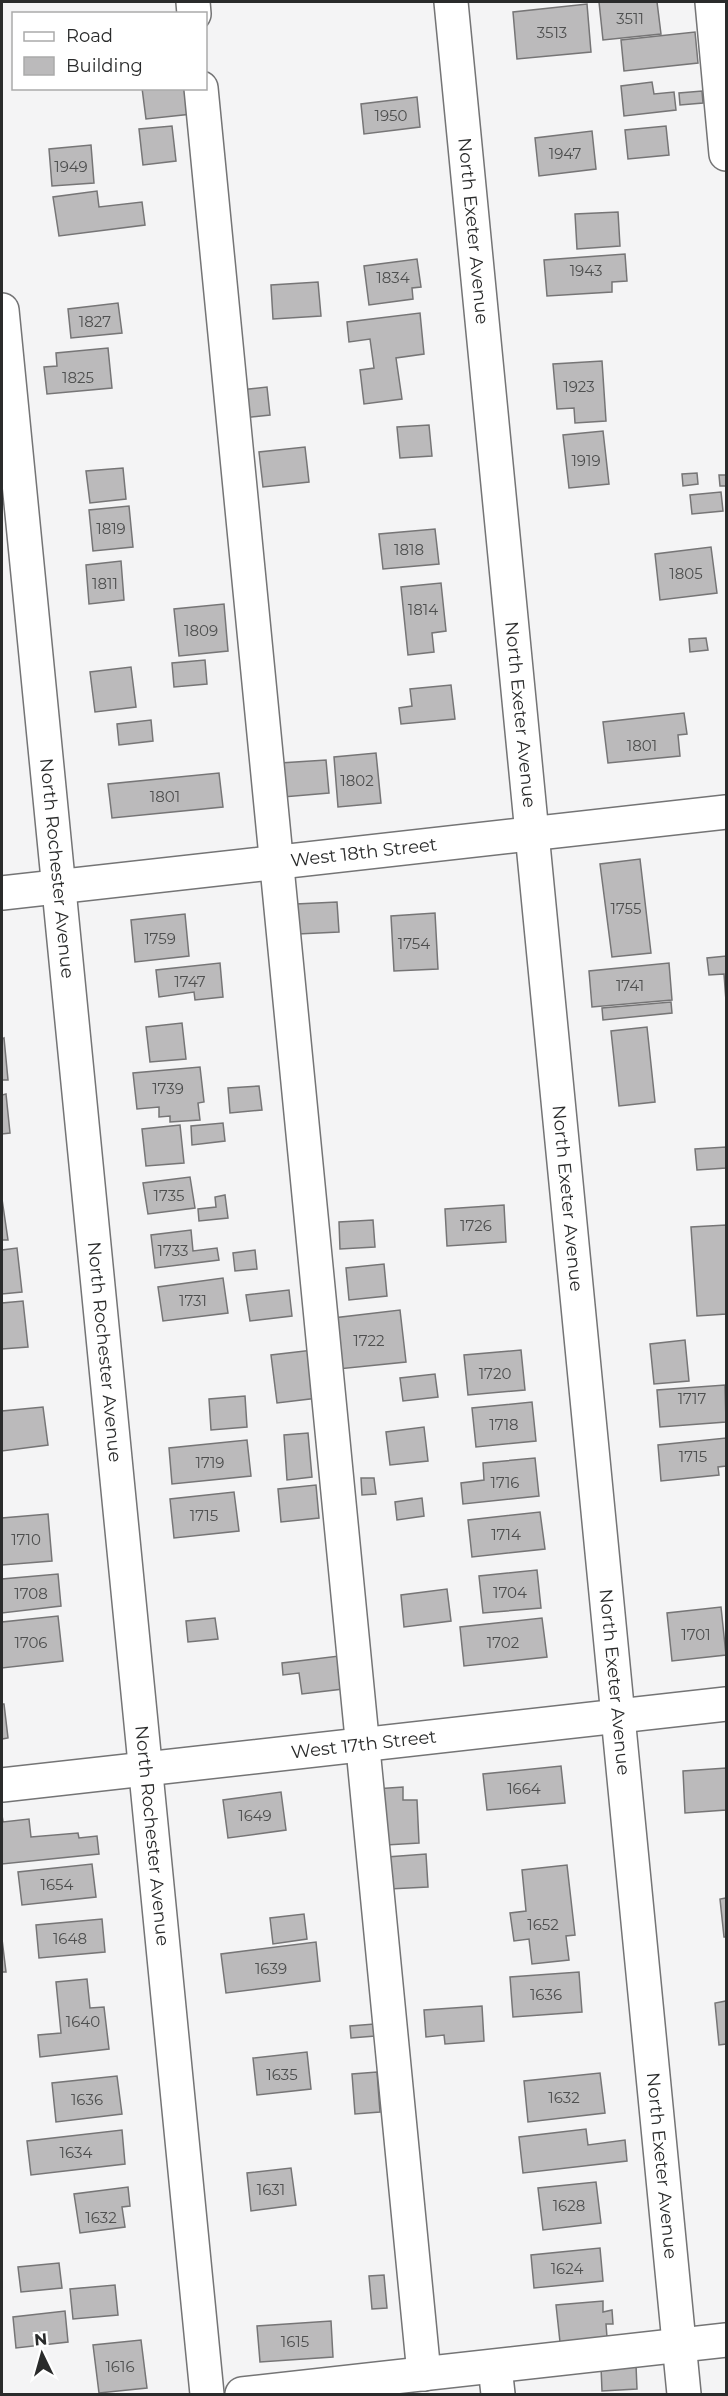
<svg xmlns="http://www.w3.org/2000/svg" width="728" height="2396" font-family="Montserrat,sans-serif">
<rect width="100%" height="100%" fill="#f4f4f5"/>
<g fill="#bbbabb" stroke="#767576" stroke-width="1.5">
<path d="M599 2H657L661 34 603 40Z"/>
<path d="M587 4 591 52 517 59 513 12Z"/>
<path d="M695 32 698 63 624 71 621 40Z"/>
<path d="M652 82 654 94 674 92 676 110 624 116 621 86Z"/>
<path d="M142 88H189L192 114 146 119Z"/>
<path d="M702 91 703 103 680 105 679 93Z"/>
<path d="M417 97 420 127 364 134 361 104Z"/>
<path d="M172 126 176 161 143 165 139 129Z"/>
<path d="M666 126 669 155 628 159 625 130Z"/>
<path d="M592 131 596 169 539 176 535 138Z"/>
<path d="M91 145 94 183 52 186 49 149Z"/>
<path d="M97 191 99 207 142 202 145 225 59 236 53 197Z"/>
<path d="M618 212 620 246 577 249 575 214Z"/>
<path d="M625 254 627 281 612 282V292L547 296 544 260Z"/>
<path d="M417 259 421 287 412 288 413 299 369 305 364 266Z"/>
<path d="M318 282 321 316 273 319 271 285Z"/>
<path d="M118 303 122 333 71 338 68 309Z"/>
<path d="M420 313 424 354 396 358 402 399 364 404 360 370 374 368 370 339 349 342 347 322Z"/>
<path d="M108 348 112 388 47 394 44 367 57 366 56 353Z"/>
<path d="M602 361 606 421 575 423 574 408 557 409 553 364Z"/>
<path d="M267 387 270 415 243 418 240 390Z"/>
<path d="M429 425 432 456 400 458 397 427Z"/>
<path d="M603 431 609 484 569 488 563 435Z"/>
<path d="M305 447 309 482 263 487 259 452Z"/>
<path d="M123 468 126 499 90 503 86 471Z"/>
<path d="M697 473 698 484 683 486 682 474Z"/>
<path d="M719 475H726V486H720Z"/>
<path d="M721 492 723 511 692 514 690 495Z"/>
<path d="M129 506 133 547 93 551 89 510Z"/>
<path d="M435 529 439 564 383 569 379 534Z"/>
<path d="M711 547 717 593 660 600 655 554Z"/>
<path d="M121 561 124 600 89 604 86 565Z"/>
<path d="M441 583 446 631 432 633 434 652 408 655 401 587Z"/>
<path d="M224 604 228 651 179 656 174 609Z"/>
<path d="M706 638 708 650 690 652 689 639Z"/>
<path d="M205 660 207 684 174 687 172 663Z"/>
<path d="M131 667 136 707 95 712 90 672Z"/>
<path d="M451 685 455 719 401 724 399 708 412 706 410 689Z"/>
<path d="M684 713 687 734 678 735 680 756 608 763 603 722Z"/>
<path d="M151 720 153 741 119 745 117 724Z"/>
<path d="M376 753 381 803 338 807 334 757Z"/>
<path d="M326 760 329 793 283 797 280 763Z"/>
<path d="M219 773 223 807 112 818 108 784Z"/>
<path d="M640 859 651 953 612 957 600 864Z"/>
<path d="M337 902 339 932 298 934 296 904Z"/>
<path d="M435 913 438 969 394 971 391 916Z"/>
<path d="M185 914 189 956 135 962 131 920Z"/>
<path d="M726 956V1001L724 974 709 975 707 958Z"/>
<path d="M220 963 223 997 195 1000 194 992 159 997 156 970Z"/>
<path d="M669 963 672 1000 592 1007 589 971Z"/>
<path d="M671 1002 672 1013 603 1020 602 1008Z"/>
<path d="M182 1023 186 1059 150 1062 146 1027Z"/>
<path d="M647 1027 655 1102 619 1106 611 1031Z"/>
<path d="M4 1038 8 1080H2V1039Z"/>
<path d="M200 1067 204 1102 198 1103 200 1120 170 1122V1116L159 1117V1107L137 1109 133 1073Z"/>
<path d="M259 1086 262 1110 230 1113 228 1088Z"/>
<path d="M6 1094 10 1133 2 1134V1095Z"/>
<path d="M223 1123 225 1141 192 1145 191 1126Z"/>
<path d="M180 1125 184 1163 146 1166 142 1129Z"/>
<path d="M726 1147V1168L697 1170 695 1149Z"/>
<path d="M190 1177 195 1208 148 1214 143 1183Z"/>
<path d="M225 1195 228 1218 199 1221 198 1209 216 1207 215 1197Z"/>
<path d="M2 1199 8 1240H2Z"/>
<path d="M504 1205 506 1242 447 1246 445 1209Z"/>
<path d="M373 1220 375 1247 340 1249 339 1222Z"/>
<path d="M726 1225V1314L697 1316 691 1227Z"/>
<path d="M191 1230 193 1251 217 1248 219 1260 155 1268 151 1235Z"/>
<path d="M17 1248 22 1292 2 1294V1250Z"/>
<path d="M255 1250 257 1269 235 1271 233 1253Z"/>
<path d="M384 1264 387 1296 349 1300 346 1268Z"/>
<path d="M223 1278 228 1313 163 1321 158 1287Z"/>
<path d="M289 1290 292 1316 250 1321 246 1295Z"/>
<path d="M23 1301 28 1347 2 1349V1303Z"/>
<path d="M400 1310 406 1362 338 1369 333 1318Z"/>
<path d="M685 1340 689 1381 654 1384 650 1344Z"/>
<path d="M313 1350 318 1398 277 1403 271 1355Z"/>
<path d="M521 1350 525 1390 468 1395 464 1355Z"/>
<path d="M435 1374 438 1397 403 1401 400 1378Z"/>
<path d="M725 1385 726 1422 660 1427 657 1390Z"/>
<path d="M245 1396 247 1427 211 1430 209 1399Z"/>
<path d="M532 1402 536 1441 476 1447 472 1408Z"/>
<path d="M43 1407 48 1445 2 1451V1411Z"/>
<path d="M424 1427 428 1461 390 1465 386 1432Z"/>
<path d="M308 1433 312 1477 287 1480 284 1435Z"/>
<path d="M726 1438V1466L718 1467 719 1475 661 1481 658 1445Z"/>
<path d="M247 1440 251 1476 172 1484 169 1448Z"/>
<path d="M535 1458 539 1496 463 1504 461 1483 484 1480 483 1463Z"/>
<path d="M361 1478H374L376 1494 362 1495Z"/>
<path d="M316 1485 319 1518 281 1522 278 1489Z"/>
<path d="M234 1492 239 1531 174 1538 170 1499Z"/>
<path d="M422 1498 424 1516 397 1520 395 1502Z"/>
<path d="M540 1512 545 1549 472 1557 468 1520Z"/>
<path d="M48 1514 52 1561 2 1565V1518Z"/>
<path d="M537 1570 541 1608 483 1613 479 1576Z"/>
<path d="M58 1574 61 1606 2 1613V1579Z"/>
<path d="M447 1589 451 1621 404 1627 401 1595Z"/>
<path d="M721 1607 726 1655 672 1661 667 1613Z"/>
<path d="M58 1616 63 1661 2 1668V1622Z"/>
<path d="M215 1618 218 1639 188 1642 186 1621Z"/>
<path d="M542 1618 547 1657 464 1666 460 1627Z"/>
<path d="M339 1656 343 1689 302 1694 299 1673 283 1675 282 1663Z"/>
<path d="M2 1704H4L8 1738 2 1739Z"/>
<path d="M561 1766 565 1803 487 1810 483 1774Z"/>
<path d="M726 1768V1810L685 1813 683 1771Z"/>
<path d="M403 1787V1800H417L419 1843 386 1845 375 1789Z"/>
<path d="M281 1792 286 1830 228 1838 223 1800Z"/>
<path d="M2 1815 3 1822 29 1819 31 1837 78 1833 79 1838 97 1836 99 1854 2 1864Z"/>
<path d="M426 1854 428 1887 389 1889 387 1857Z"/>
<path d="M92 1864 96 1897 22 1905 18 1872Z"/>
<path d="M567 1865 575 1935 566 1936 569 1960 532 1964 529 1939 514 1941 510 1913 526 1911 522 1870Z"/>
<path d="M726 1898V1937H724L720 1899Z"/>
<path d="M304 1914 307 1939 273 1944 270 1918Z"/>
<path d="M102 1919 105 1952 39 1958 36 1925Z"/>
<path d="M2 1939 6 1972H2Z"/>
<path d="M316 1942 320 1981 226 1993 221 1954Z"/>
<path d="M579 1972 582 2012 513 2017 510 1977Z"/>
<path d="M87 1979 90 2008 104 2007 109 2049 40 2057 38 2035 61 2033 56 1982Z"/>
<path d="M726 2001V2044L719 2045 715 2003Z"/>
<path d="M482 2006 484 2041 445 2044 444 2035 426 2037 424 2010Z"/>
<path d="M374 2024 375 2036 351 2038 350 2026Z"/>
<path d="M307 2052 311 2089 257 2095 253 2058Z"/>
<path d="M377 2072 380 2112 355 2114 352 2074Z"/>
<path d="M600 2073 605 2113 528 2122 524 2081Z"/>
<path d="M117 2076 122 2114 56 2122 52 2083Z"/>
<path d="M586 2129 588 2145 625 2140 627 2161 523 2173 519 2137Z"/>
<path d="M122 2130 125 2164 31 2175 27 2141Z"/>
<path d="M291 2168 296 2205 251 2211 247 2173Z"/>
<path d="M596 2182 601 2223 543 2230 538 2188Z"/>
<path d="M128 2187 130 2206 122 2207 125 2227 80 2233 74 2194Z"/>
<path d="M600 2248 603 2281 534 2288 531 2255Z"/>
<path d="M59 2263 62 2288 21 2292 18 2267Z"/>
<path d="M384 2275 387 2308 372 2309 369 2276Z"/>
<path d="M115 2285 118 2315 73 2319 70 2289Z"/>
<path d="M603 2301V2312L612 2310 613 2324H606L607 2337 560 2342 556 2305Z"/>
<path d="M65 2311 68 2342 16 2348 13 2317Z"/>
<path d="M331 2321 333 2357 260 2362 257 2326Z"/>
<path d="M141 2340 147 2388 99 2393 93 2345Z"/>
<path d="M636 2365 637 2389 602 2391 601 2367Z"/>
</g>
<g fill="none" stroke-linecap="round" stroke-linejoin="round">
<defs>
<g id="minor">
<path d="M193 2 194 14"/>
<path id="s1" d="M451 2 684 2394"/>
<path d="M712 2 726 154"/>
<path d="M201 88 424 2374"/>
<path id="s2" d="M2 310 207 2394"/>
<path id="s3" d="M2 893 726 812"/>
<path id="s4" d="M2 1785 726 1704"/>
<path d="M495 2367 498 2394"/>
<path d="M242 2394 726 2340"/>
</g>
</defs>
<use href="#minor" stroke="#747475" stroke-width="36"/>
<use href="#minor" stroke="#fff" stroke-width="33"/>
</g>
<g text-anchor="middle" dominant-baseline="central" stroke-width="5" stroke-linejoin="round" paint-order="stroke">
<g font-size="15" fill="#4e4f4f">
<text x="630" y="18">3511</text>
<text x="552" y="32">3513</text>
<text x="391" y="115">1950</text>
<text x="565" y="153">1947</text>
<text x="71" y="166">1949</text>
<text x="586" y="270">1943</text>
<text x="393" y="277">1834</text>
<text x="95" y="321">1827</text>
<text x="78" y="377">1825</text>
<text x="579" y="386">1923</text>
<text x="586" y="460">1919</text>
<text x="111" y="528">1819</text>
<text x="409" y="549">1818</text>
<text x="686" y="573">1805</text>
<text x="105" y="583">1811</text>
<text x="423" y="609">1814</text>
<text x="201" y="630">1809</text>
<text x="642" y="745">1801</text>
<text x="357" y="780">1802</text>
<text x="165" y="796">1801</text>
<text x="626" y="908">1755</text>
<text x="160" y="938">1759</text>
<text x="414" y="943">1754</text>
<text x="190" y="981">1747</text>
<text x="630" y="985">1741</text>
<text x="168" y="1088">1739</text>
<text x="169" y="1195">1735</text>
<text x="476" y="1225">1726</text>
<text x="173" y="1250">1733</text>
<text x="193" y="1300">1731</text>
<text x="369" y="1340">1722</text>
<text x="495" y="1373">1720</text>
<text x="692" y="1398">1717</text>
<text x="504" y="1424">1718</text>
<text x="693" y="1456">1715</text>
<text x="210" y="1462">1719</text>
<text x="505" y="1482">1716</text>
<text x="204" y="1515">1715</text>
<text x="506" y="1534">1714</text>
<text x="26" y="1539">1710</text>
<text x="510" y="1592">1704</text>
<text x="31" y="1593">1708</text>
<text x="696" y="1634">1701</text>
<text x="31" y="1642">1706</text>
<text x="503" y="1642">1702</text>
<text x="524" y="1788">1664</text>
<text x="255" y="1815">1649</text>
<text x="57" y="1884">1654</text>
<text x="543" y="1924">1652</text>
<text x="70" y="1938">1648</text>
<text x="271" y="1968">1639</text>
<text x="546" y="1994">1636</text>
<text x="83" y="2021">1640</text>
<text x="282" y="2074">1635</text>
<text x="564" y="2097">1632</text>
<text x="87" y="2099">1636</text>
<text x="76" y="2152">1634</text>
<text x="271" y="2189">1631</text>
<text x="569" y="2205">1628</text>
<text x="101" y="2217">1632</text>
<text x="567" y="2268">1624</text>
<text x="295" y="2341">1615</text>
<text x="120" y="2366">1616</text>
</g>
<g font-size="18" fill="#2a2b2b" stroke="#fff">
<text stroke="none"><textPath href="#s1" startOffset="230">North Exeter Avenue</textPath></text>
<text stroke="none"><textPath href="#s1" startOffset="716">North Exeter Avenue</textPath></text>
<text stroke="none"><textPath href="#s3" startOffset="364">West 18th Street</textPath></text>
<text stroke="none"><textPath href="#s2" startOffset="561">North Rochester Avenue</textPath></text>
<text stroke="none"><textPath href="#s1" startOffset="1202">North Exeter Avenue</textPath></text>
<text stroke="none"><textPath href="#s2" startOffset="1047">North Rochester Avenue</textPath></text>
<text stroke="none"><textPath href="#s1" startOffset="1688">North Exeter Avenue</textPath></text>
<text stroke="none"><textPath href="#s4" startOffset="364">West 17th Street</textPath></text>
<text stroke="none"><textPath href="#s2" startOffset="1533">North Rochester Avenue</textPath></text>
<text stroke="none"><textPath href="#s1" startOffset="2174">North Exeter Avenue</textPath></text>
</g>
</g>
<rect width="728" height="2396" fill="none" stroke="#2a2b2b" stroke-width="6"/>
<rect x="12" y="12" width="195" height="78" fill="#ffffff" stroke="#aaaaaa" stroke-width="1.5"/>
<rect x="24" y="32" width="30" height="9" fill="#ffffff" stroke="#aaaaaa" stroke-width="1.5"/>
<text x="66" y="42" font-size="18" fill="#2a2b2b">Road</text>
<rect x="24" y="57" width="30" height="18" fill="#bbbabb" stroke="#aaaaaa" stroke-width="1.5"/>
<text x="66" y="72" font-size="18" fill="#2a2b2b">Building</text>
<g transform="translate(42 2354) rotate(355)" stroke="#ffffff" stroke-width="4.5" paint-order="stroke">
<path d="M0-4.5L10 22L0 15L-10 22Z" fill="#2a2b2b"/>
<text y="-9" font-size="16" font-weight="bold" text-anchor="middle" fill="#2a2b2b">N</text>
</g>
</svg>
